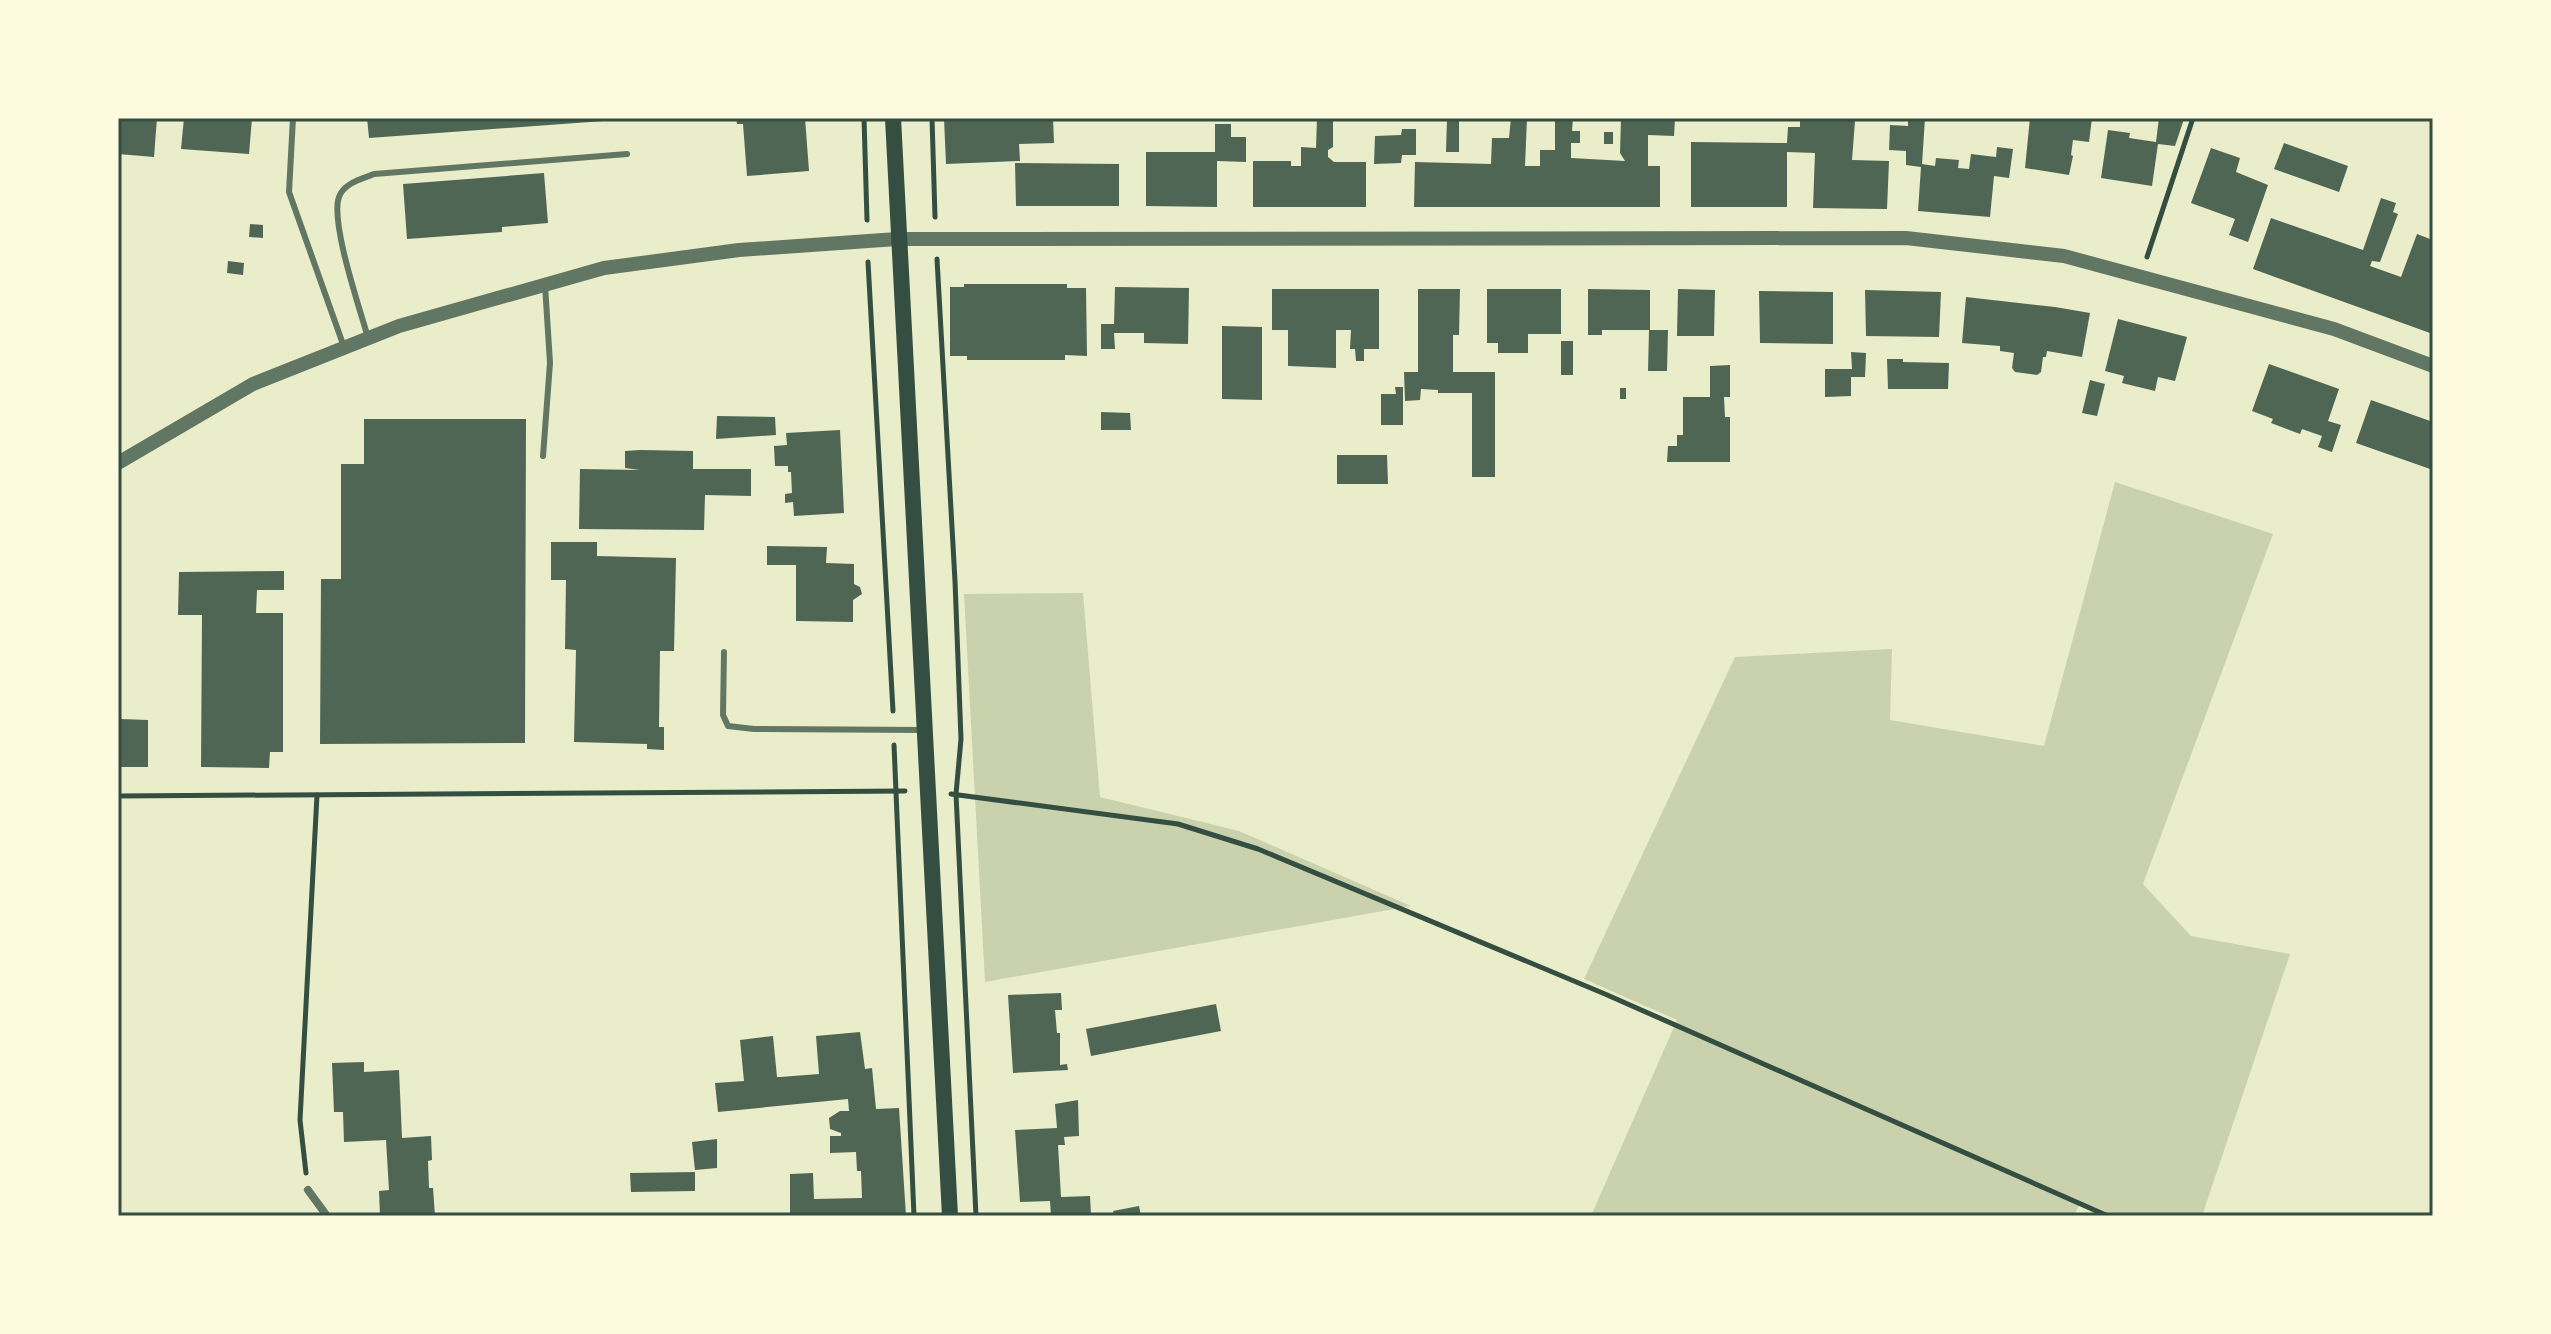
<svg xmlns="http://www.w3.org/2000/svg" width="2551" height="1334" font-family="'PT Serif',serif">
<rect width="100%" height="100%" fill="#e9edc9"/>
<g fill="#cad2ad">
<path d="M2115 482 2273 534 2143 884 2191 936 2290 954 2202 1216H2109L2080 1203 2074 1216H1591L1677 1020 1584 979 1735 657 1892 649 1890 720 2044 746Z"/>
<path d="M1083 593 1100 797 1239 831 1411 906 985 982 964 594Z"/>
</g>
<g fill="#4f6655">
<path d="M118 118H157L154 157 118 154Z"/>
<path d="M184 118H252L249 154 181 149Z"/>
<path d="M367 118H617V120L369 138Z"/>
<path d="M736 118H805L809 171 747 176 743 124H737Z"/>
<path d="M944 118H1053L1054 143 1019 144 1020 161 946 164Z"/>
<path d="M1317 118H1333V147L1328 150V157L1334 162H1366V207H1253V161H1291V166H1301V147L1316 148Z"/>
<path d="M1459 118V152H1446L1447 119Z"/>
<path d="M1511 118H1527L1525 166H1540V150H1555V118H1573L1572 131H1580V143H1571V158L1625 161 1620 153 1621 118H1675L1674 136 1648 135V166H1660V207H1414L1415 162 1491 164 1492 138H1509Z"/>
<path d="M1800 118 1855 121 1852 160 1889 161 1887 209 1813 208 1815 153 1787 152V207H1691V142L1787 143 1788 127H1800Z"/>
<path d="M1908 118H1925L1922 164 1935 166 1936 158 1959 160 1958 168 1969 169 1971 154 1996 157 1997 147 2013 149 2009 178 1994 176 1990 217 1918 211 1921 167 1906 165V151L1889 150 1890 125 1908 126Z"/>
<path d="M2030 118H2092L2089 142 2073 140 2071 155 2073 156 2069 175 2025 168Z"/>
<path d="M2159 118 2184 119 2175 146 2158 144 2152 186 2101 178 2108 130 2130 133 2129 138 2156 142Z"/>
<path d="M1215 124H1231V137H1246V162L1217 161V207L1146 206V152H1215Z"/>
<path d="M1402 129H1416V155H1402L1401 163 1374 164 1375 136 1401 135Z"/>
<rect x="1604" y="132" width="9" height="12"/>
<path d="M2284 143 2348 166 2339 192 2274 169Z"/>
<path d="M2211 148 2240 158 2236 172 2268 185 2248 242 2229 235 2235 219 2191 203Z"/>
<path d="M1015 163 1119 164V206H1016Z"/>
<path d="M544 173 548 223 502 227V232L407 239 403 184Z"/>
<path d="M2381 198 2396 203 2393 212 2398 214 2380 262 2372 261 2370 266 2401 277 2417 234 2430 239 2433 232V324L2430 333 2253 269 2271 218 2363 250Z"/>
<path d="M250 224 263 225V238L249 237Z"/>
<path d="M228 261 244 263 243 275 227 273Z"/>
<path d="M964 284H1067V288H1086L1087 356 1065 355V360H967V356H950V287H964Z"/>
<path d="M1115 287 1189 288 1188 344 1144 343V333H1114L1115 349H1101V324H1114Z"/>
<path d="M1272 289H1379V349H1364V361H1356L1355 349H1350L1351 330H1336V368L1288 366V330H1272Z"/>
<path d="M1418 289H1460L1459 335H1453V372H1495V477H1472V393H1438V390L1421 389 1420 400 1405 401 1404 372H1418Z"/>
<path d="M1487 289H1561V334H1528V353H1498V343H1487Z"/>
<path d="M1588 289 1650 290V330H1602V335H1588Z"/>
<path d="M1678 289 1715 290 1714 336H1677Z"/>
<path d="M1865 290 1941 292 1939 337 1866 336Z"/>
<path d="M1759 291 1833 292V344L1760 343Z"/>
<path d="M1966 297 2055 307 2090 313 2082 357 2047 351 2046 357H2043L2041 372 2037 375 2015 372 2012 368 2014 353 2000 351V346L1962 343Z"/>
<path d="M2118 319 2187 337 2175 381 2158 377 2155 391 2122 383 2124 376 2105 371Z"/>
<path d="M1222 326 1262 327V400L1222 399Z"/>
<path d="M1649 330H1668L1667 371H1648Z"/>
<rect x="1561" y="341" width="12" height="34"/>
<path d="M1851 352 1866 353 1865 377H1851V396L1825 397V369H1852Z"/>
<path d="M1887 359H1903V362L1949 363 1948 389H1888Z"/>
<path d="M2269 364 2339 389 2328 421 2341 425 2332 452 2318 447 2322 436 2302 429 2300 434 2271 423 2273 419 2252 411Z"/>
<path d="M1730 365V397H1724L1725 417H1730V462H1667L1668 446H1677V435H1683V397H1710V366Z"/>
<path d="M2090 380 2105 384 2097 416 2082 413Z"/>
<path d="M1395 387H1403V425H1381V394H1396Z"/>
<rect x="1620" y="388" width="6" height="11"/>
<path d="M2371 400 2433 422V470L2356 443Z"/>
<path d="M1101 412 1130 413 1131 430H1101Z"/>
<path d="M717 416 775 417 776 435 716 439Z"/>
<path d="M364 419H526L525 743 320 744 321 579H341V464H364Z"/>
<path d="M840 430 844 513 794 516 793 502 785 503V494L792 493 791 472H788V466H775L774 446 787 445 786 433Z"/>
<path d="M640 450 693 451V469H751V496L705 495 704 530 579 529 580 469 640 470 625 468V451Z"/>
<path d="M1337 455H1387L1388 484H1337Z"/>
<path d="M551 542H597V556L676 558 674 651H660L659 727H664V750L647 749V744L574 742 576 650 565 649 566 580H551Z"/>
<path d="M767 546 827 547 826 563 854 564V584L860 587 862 594 853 600V622L796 621V565H767Z"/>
<path d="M284 571V590H257L256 613H283V752H270L269 768 201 767 202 615H178L179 572Z"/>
<path d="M118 668H121V719L148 720V767H118Z"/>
<path d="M1061 993 1062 1010H1055L1057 1033H1060V1065L1067 1064 1068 1070 1013 1073 1008 995Z"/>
<path d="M1216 1004 1221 1031 1091 1056 1086 1029Z"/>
<path d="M860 1032 865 1069 872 1068 876 1109 899 1108 906 1216H790V1174L813 1173 814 1199 862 1198 861 1171H857L856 1152 830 1153V1136H841V1133L830 1129 829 1118 840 1111H849L848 1099 718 1112 715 1083 744 1081 740 1040 773 1036 777 1077H780L819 1074 816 1036Z"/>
<path d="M364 1062V1072L399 1070 402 1138 431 1136 432 1160 428 1161 429 1188H433L435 1216H380L379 1191 389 1190 386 1140 344 1142 343 1112H334L332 1063Z"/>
<path d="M1078 1100 1079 1136 1064 1137 1065 1145H1058L1061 1197 1090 1196 1091 1215 1051 1216 1050 1201 1020 1202 1015 1130 1057 1128 1055 1104Z"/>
<path d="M717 1139V1168L695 1170 692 1142Z"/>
<path d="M695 1172V1191L631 1192 630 1173Z"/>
<path d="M1139 1206 1141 1216H1114L1113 1211Z"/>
</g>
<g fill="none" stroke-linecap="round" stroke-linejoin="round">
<g stroke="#344e41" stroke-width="5">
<path d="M864 118 867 220"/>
<path d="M932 118 935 217"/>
<path d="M2147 257 2193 118"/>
<path d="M937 259 955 581 961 739 956 794 976 1216"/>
<path d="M868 262 893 711"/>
<path d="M894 745 914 1216"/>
<path d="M951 794 1178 824 1258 849 1605 994 2108 1216"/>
<path d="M118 796 905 791"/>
<path d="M306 1173 300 1120 317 795"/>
</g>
<g stroke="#617663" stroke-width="6">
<path d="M293 118 289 192 344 347"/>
<path d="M368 338C360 309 330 222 339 197 344 183 362 179 374 174L627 154"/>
<path d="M543 456 550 363 545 285"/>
<path d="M724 652 723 715 728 726 754 729 924 730"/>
</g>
<path stroke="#617663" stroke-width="8" d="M308 1190 327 1216"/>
<path stroke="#617663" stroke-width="14" d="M118 463 253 384 399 326 604 268 739 250 897 239 1906 238 2064 256 2334 329 2433 366"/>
<path stroke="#344e41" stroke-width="16" d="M893 118 950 1216"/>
</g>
<rect width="2551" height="1334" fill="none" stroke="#fefae0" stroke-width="240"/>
<rect x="120" y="120" width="2311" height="1094" fill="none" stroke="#344e41" stroke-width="3"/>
</svg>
